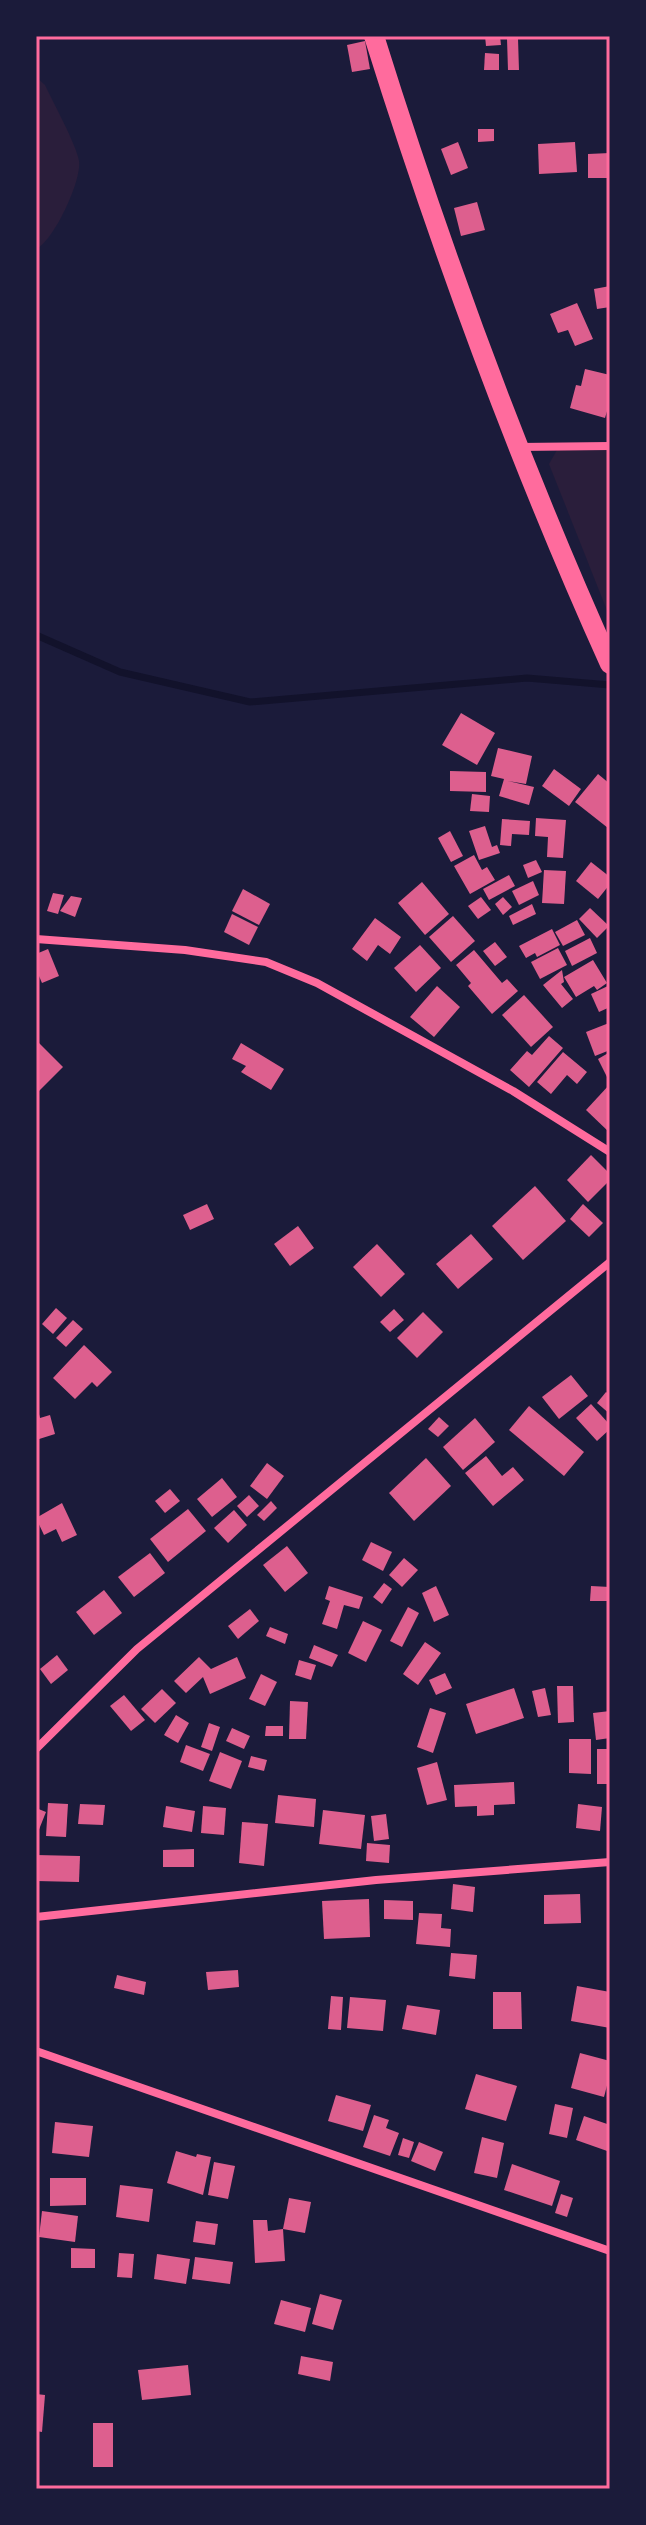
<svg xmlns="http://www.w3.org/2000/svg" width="646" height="2525" font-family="Cabin,sans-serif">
<rect width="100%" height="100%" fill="#1b1b3a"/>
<g fill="#2a1e3b">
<path d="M36 77 45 85C53 102 77 146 79 161 82 180 54 241 36 249Z"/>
<path d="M610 446V618L549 464 557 450Z"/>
</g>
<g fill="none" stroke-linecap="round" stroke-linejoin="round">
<path stroke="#12122b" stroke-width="7" d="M36 635 120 672 250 702 527 678 610 685"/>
</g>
<g fill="#dd5f8e">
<path d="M485 36H500L501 45 486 46Z"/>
<path d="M507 39H518L519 70H508Z"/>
<path d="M365 41 370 69 352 72 347 45Z"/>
<path d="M485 53 499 54V70H484Z"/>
<path d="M478 129H494V141L478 142Z"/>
<path d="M458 142 468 168 451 175 441 149Z"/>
<path d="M575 142 577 172 539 174 538 144Z"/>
<path d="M610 153V178H588V154Z"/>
<path d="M477 202 485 230 461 236 454 208Z"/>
<path d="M610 286V307L597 309 594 289Z"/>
<path d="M577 303 593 339 575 346 568 330 558 333 550 314Z"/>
<path d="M585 369 610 375V401L605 418 570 408 576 385 581 386Z"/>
<path d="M461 713 495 733 477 765 442 745Z"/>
<path d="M498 748 532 756 526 784 508 781 534 787 529 805 499 796 504 779 491 776Z"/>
<path d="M554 769 581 789 569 806 542 786Z"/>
<path d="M450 771 486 772V792L450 791Z"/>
<path d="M598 774 610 784V825L608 828 575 802Z"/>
<path d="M472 794 490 796 489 812 470 811Z"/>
<path d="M536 818 566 820 563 858 547 857 548 837 535 836Z"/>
<path d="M502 819 530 821 529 835 512 834 511 846 500 845Z"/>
<path d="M485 826 492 847 497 845 500 853 479 860 469 831Z"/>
<path d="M450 831 463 856 451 862 438 838Z"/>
<path d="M474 855 482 870 487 867 495 880 470 894 454 866Z"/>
<path d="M536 860 542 872 528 878 523 865Z"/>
<path d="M591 862 610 877V884L598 899 576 881Z"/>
<path d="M544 870 566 871 564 904 542 903Z"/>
<path d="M509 875 515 886 489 900 483 889Z"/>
<path d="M533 881 539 895 519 905 512 891Z"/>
<path d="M422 882 449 914 425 935 398 903Z"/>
<path d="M243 889 270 904 259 925 232 911Z"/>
<path d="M53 893 64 895 58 914 47 911Z"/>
<path d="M71 896 82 898 75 917 60 911Z"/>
<path d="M481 897 491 910 478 919 468 906Z"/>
<path d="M503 897 512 907 503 915 495 904Z"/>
<path d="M532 904 536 914 513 925 509 916Z"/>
<path d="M590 908 609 926 597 938 579 919Z"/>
<path d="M232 914 258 927 249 945 224 932Z"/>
<path d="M453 916 475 941 451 962 429 937Z"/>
<path d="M375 918 401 937 390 954 378 945 367 961 352 949Z"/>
<path d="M577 920 585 935 563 946 555 932Z"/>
<path d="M552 929 560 945 537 957 535 953 526 958 519 946Z"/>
<path d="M590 938 597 953 572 966 565 951Z"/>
<path d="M495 942 507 957 495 966 483 951Z"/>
<path d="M420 945 441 968 416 992 394 968Z"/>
<path d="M558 948 567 965 540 979 531 962Z"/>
<path d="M48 949 59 976 42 983 36 969V954Z"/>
<path d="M474 950 502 983 507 979 518 991 492 1014 468 986 471 983 456 965Z"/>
<path d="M593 960 607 983 597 990 594 986 576 997 564 977Z"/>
<path d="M562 970 564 982 561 984 573 999 562 1008 543 985Z"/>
<path d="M610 985V1007L599 1012 591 994Z"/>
<path d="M437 986 460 1007 434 1037 410 1017Z"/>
<path d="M524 995 553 1027 531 1047 502 1015Z"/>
<path d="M609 1023 610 1050 595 1056 586 1032Z"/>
<path d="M549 1036 563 1048 529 1087 510 1070 527 1051 532 1055Z"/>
<path d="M36 1040 63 1067 36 1094Z"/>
<path d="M241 1043 284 1069 271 1090 241 1072 246 1066 232 1059Z"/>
<path d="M563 1052 587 1072 577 1084 567 1075 551 1094 537 1082Z"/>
<path d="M610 1052V1077L608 1079 598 1059Z"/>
<path d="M610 1084V1133L586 1110Z"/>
<path d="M591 1155 610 1174V1180L588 1202 567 1180Z"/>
<path d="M535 1186 566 1221 523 1260 492 1226Z"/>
<path d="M207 1204 214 1219 190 1230 183 1215Z"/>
<path d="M583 1204 603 1223 589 1237 570 1219Z"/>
<path d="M298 1226 314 1248 290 1266 274 1244Z"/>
<path d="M471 1234 493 1259 458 1289 436 1264Z"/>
<path d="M377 1244 405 1274 381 1297 353 1267Z"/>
<path d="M56 1308 67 1318 53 1334 42 1324Z"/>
<path d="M394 1309 404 1320 390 1332 380 1322Z"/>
<path d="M423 1312 443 1332 417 1358 397 1338Z"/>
<path d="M73 1320 83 1329 66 1347 56 1338Z"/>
<path d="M84 1345 112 1372 97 1387 92 1382 75 1399 53 1378Z"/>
<path d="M571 1375 588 1396 559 1419 542 1397Z"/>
<path d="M606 1392 610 1395V1414L597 1403Z"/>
<path d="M591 1404 610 1425V1429L597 1441 576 1418Z"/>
<path d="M37 1406 40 1418 50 1415 55 1434 36 1440Z"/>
<path d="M529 1406 584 1452 564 1476 509 1430Z"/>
<path d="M439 1417 449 1426 438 1437 428 1429Z"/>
<path d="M475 1418 495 1442 463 1470 443 1447Z"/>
<path d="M486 1456 502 1476 513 1467 524 1480 493 1506 465 1473Z"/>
<path d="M426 1458 451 1486 414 1521 389 1493Z"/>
<path d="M267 1463 284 1476 267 1499 250 1486Z"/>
<path d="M222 1478 237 1497 212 1517 197 1499Z"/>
<path d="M170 1489 180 1501 165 1513 155 1501Z"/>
<path d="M249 1495 259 1506 247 1517 237 1506Z"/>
<path d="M271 1501 277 1508 264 1521 257 1515Z"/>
<path d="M62 1503 77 1535 62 1542 56 1529 44 1535 36 1518Z"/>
<path d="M188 1509 206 1531 168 1562 150 1539Z"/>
<path d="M234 1510 247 1525 228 1543 214 1528Z"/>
<path d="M371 1542 392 1552 383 1571 362 1560Z"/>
<path d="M287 1546 308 1573 285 1592 263 1565Z"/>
<path d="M150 1553 165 1573 134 1597 118 1577Z"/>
<path d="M404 1558 418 1570 402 1587 389 1575Z"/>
<path d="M384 1583 392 1589 382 1604 373 1597Z"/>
<path d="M329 1586 363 1597 359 1609 344 1605 337 1629 322 1624 330 1601 325 1599Z"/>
<path d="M436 1586 449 1615 434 1622 422 1593Z"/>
<path d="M591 1586 610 1587V1601H590Z"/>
<path d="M104 1590 122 1613 94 1635 76 1612Z"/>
<path d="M408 1607 419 1613 402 1647 390 1641Z"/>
<path d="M250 1609 259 1621 238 1639 228 1626Z"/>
<path d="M363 1621 382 1630 366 1662 348 1653Z"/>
<path d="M270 1627 288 1634 285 1644 266 1636Z"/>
<path d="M425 1642 441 1653 418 1685 403 1674Z"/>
<path d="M314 1645 338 1655 332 1667 309 1658Z"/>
<path d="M57 1655 68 1670 51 1684 40 1669Z"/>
<path d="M199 1657 211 1669 237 1657 246 1678 210 1694 203 1677 186 1693 174 1681Z"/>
<path d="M299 1660 316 1665 311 1680 295 1675Z"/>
<path d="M445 1673 452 1688 436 1695 429 1680Z"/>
<path d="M261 1674 277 1682 265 1706 249 1699Z"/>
<path d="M557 1686H573L574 1722 558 1723Z"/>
<path d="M514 1688 524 1718 476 1734 466 1704Z"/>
<path d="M545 1688 551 1715 538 1717 532 1691Z"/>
<path d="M162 1689 176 1703 155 1723 141 1709Z"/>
<path d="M124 1695 145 1720 131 1731 110 1706Z"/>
<path d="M290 1701 308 1702 306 1739H289Z"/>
<path d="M430 1708 446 1713 433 1753 417 1747Z"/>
<path d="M610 1711V1738L596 1740 593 1713Z"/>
<path d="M176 1715 189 1723 178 1743 164 1735Z"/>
<path d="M209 1723 220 1727 212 1751 201 1747Z"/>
<path d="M266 1726H283V1736H265Z"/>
<path d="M232 1728 250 1736 244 1749 226 1741Z"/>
<path d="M569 1739H591V1774L569 1773Z"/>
<path d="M186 1745 210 1754 203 1771 180 1762Z"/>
<rect x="597" y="1749" width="13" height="35"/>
<path d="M220 1752 242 1761 231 1789 209 1781Z"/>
<path d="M251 1756 267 1760 264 1771 248 1767Z"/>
<path d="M437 1762 447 1800 427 1805 417 1768Z"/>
<path d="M514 1782 515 1804 494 1805V1815L477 1816V1806L455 1807 454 1785Z"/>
<path d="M278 1795 316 1799 314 1827 275 1823Z"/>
<path d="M48 1803 68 1804 66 1837 46 1836Z"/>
<path d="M80 1804 105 1805 103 1825 78 1824Z"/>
<path d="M578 1804 602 1807 600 1831 576 1828Z"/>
<path d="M166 1806 195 1811 192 1832 163 1827Z"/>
<path d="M203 1806 226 1808 224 1835 201 1833Z"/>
<path d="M36 1808 46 1812 36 1837Z"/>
<path d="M323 1810 365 1815 361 1849 319 1844Z"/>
<path d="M386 1814 389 1839 374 1841 371 1816Z"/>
<path d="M242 1822 268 1824 264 1866 239 1863Z"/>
<path d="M367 1843 390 1845 389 1863 366 1861Z"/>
<path d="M194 1849V1867H163V1850Z"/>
<path d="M36 1855 80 1856 79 1882 36 1881Z"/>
<path d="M453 1884 475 1887 473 1912 451 1909Z"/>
<path d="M580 1894 581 1923 544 1924V1895Z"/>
<path d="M369 1899 370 1937 324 1939 322 1901Z"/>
<path d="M384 1900 413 1901V1920L384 1919Z"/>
<path d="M419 1913 442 1914 441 1928 451 1929 450 1947 416 1944Z"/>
<path d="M451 1953 477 1955 475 1979 449 1976Z"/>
<path d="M238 1970 239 1987 208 1990 206 1972Z"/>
<path d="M117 1975 146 1982 144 1995 114 1988Z"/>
<path d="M577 1986 610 1992V2028L571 2021Z"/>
<path d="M493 1992H521L522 2029H493Z"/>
<path d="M331 1996 343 1997 341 2030 328 2029Z"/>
<path d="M350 1997 386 2000 383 2031 347 2028Z"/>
<path d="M407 2005 440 2010 436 2035 402 2029Z"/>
<path d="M580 2053 610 2061V2074L604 2097 571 2088Z"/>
<path d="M476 2074 517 2086 506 2121 465 2109Z"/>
<path d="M336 2095 371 2105 363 2131 328 2121Z"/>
<path d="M555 2104 573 2108 567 2138 549 2134Z"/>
<path d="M374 2115 389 2120 386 2128 399 2133 390 2156 363 2147Z"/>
<path d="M584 2116 610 2125V2152L576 2140Z"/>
<path d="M55 2122 93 2126 89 2157 52 2153Z"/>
<path d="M482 2137 504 2143 497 2178 474 2173Z"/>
<path d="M403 2138 414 2142 409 2158 398 2155Z"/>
<path d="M419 2142 443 2152 435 2171 411 2161Z"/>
<path d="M176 2151 196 2157 197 2154 211 2157 203 2195 167 2183Z"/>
<path d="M214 2162 235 2166 228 2199 208 2195Z"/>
<path d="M512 2164 560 2181 552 2206 504 2190Z"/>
<path d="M50 2178H86V2205L50 2206Z"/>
<path d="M120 2185 153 2189 149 2222 116 2217Z"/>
<path d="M561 2194 573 2198 567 2217 555 2213Z"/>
<path d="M289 2198 311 2202 305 2233 283 2229Z"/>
<path d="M42 2211 78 2216 75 2242 39 2237Z"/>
<path d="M253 2220H267L268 2231 283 2229 285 2261 255 2263Z"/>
<path d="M196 2221 218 2224 215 2245 193 2242Z"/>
<path d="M71 2248 95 2249V2268H71Z"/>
<path d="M119 2253 134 2254 132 2278 117 2277Z"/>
<path d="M157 2254 190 2259 186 2284 154 2279Z"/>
<path d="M195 2257 233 2262 230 2284 192 2279Z"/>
<path d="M320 2294 342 2300 333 2330 312 2324Z"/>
<path d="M281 2300 311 2308 305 2332 274 2324Z"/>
<path d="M301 2356 333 2362 330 2381 298 2374Z"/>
<path d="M188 2365 191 2395 142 2400 138 2370Z"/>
<path d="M36 2394 45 2395 42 2432 36 2431Z"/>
<rect x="93" y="2423" width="20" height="44"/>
</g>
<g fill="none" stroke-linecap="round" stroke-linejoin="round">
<g stroke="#ff6b9d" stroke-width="8">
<path d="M519 447 610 446"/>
<path d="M36 939 185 950 266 962 317 983 513 1091 610 1152"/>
<path d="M36 1749 137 1649 610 1262"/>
<path d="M36 1917 376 1880 610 1862"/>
<path d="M36 2051 610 2251"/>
</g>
<path stroke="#ff6b9d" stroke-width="20" d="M374 36C441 250 518 460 610 664"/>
</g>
<rect width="646" height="2525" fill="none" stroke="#1b1b3a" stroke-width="76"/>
<rect x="38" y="38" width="570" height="2449" fill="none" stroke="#ff6b9d" stroke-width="3"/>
</svg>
